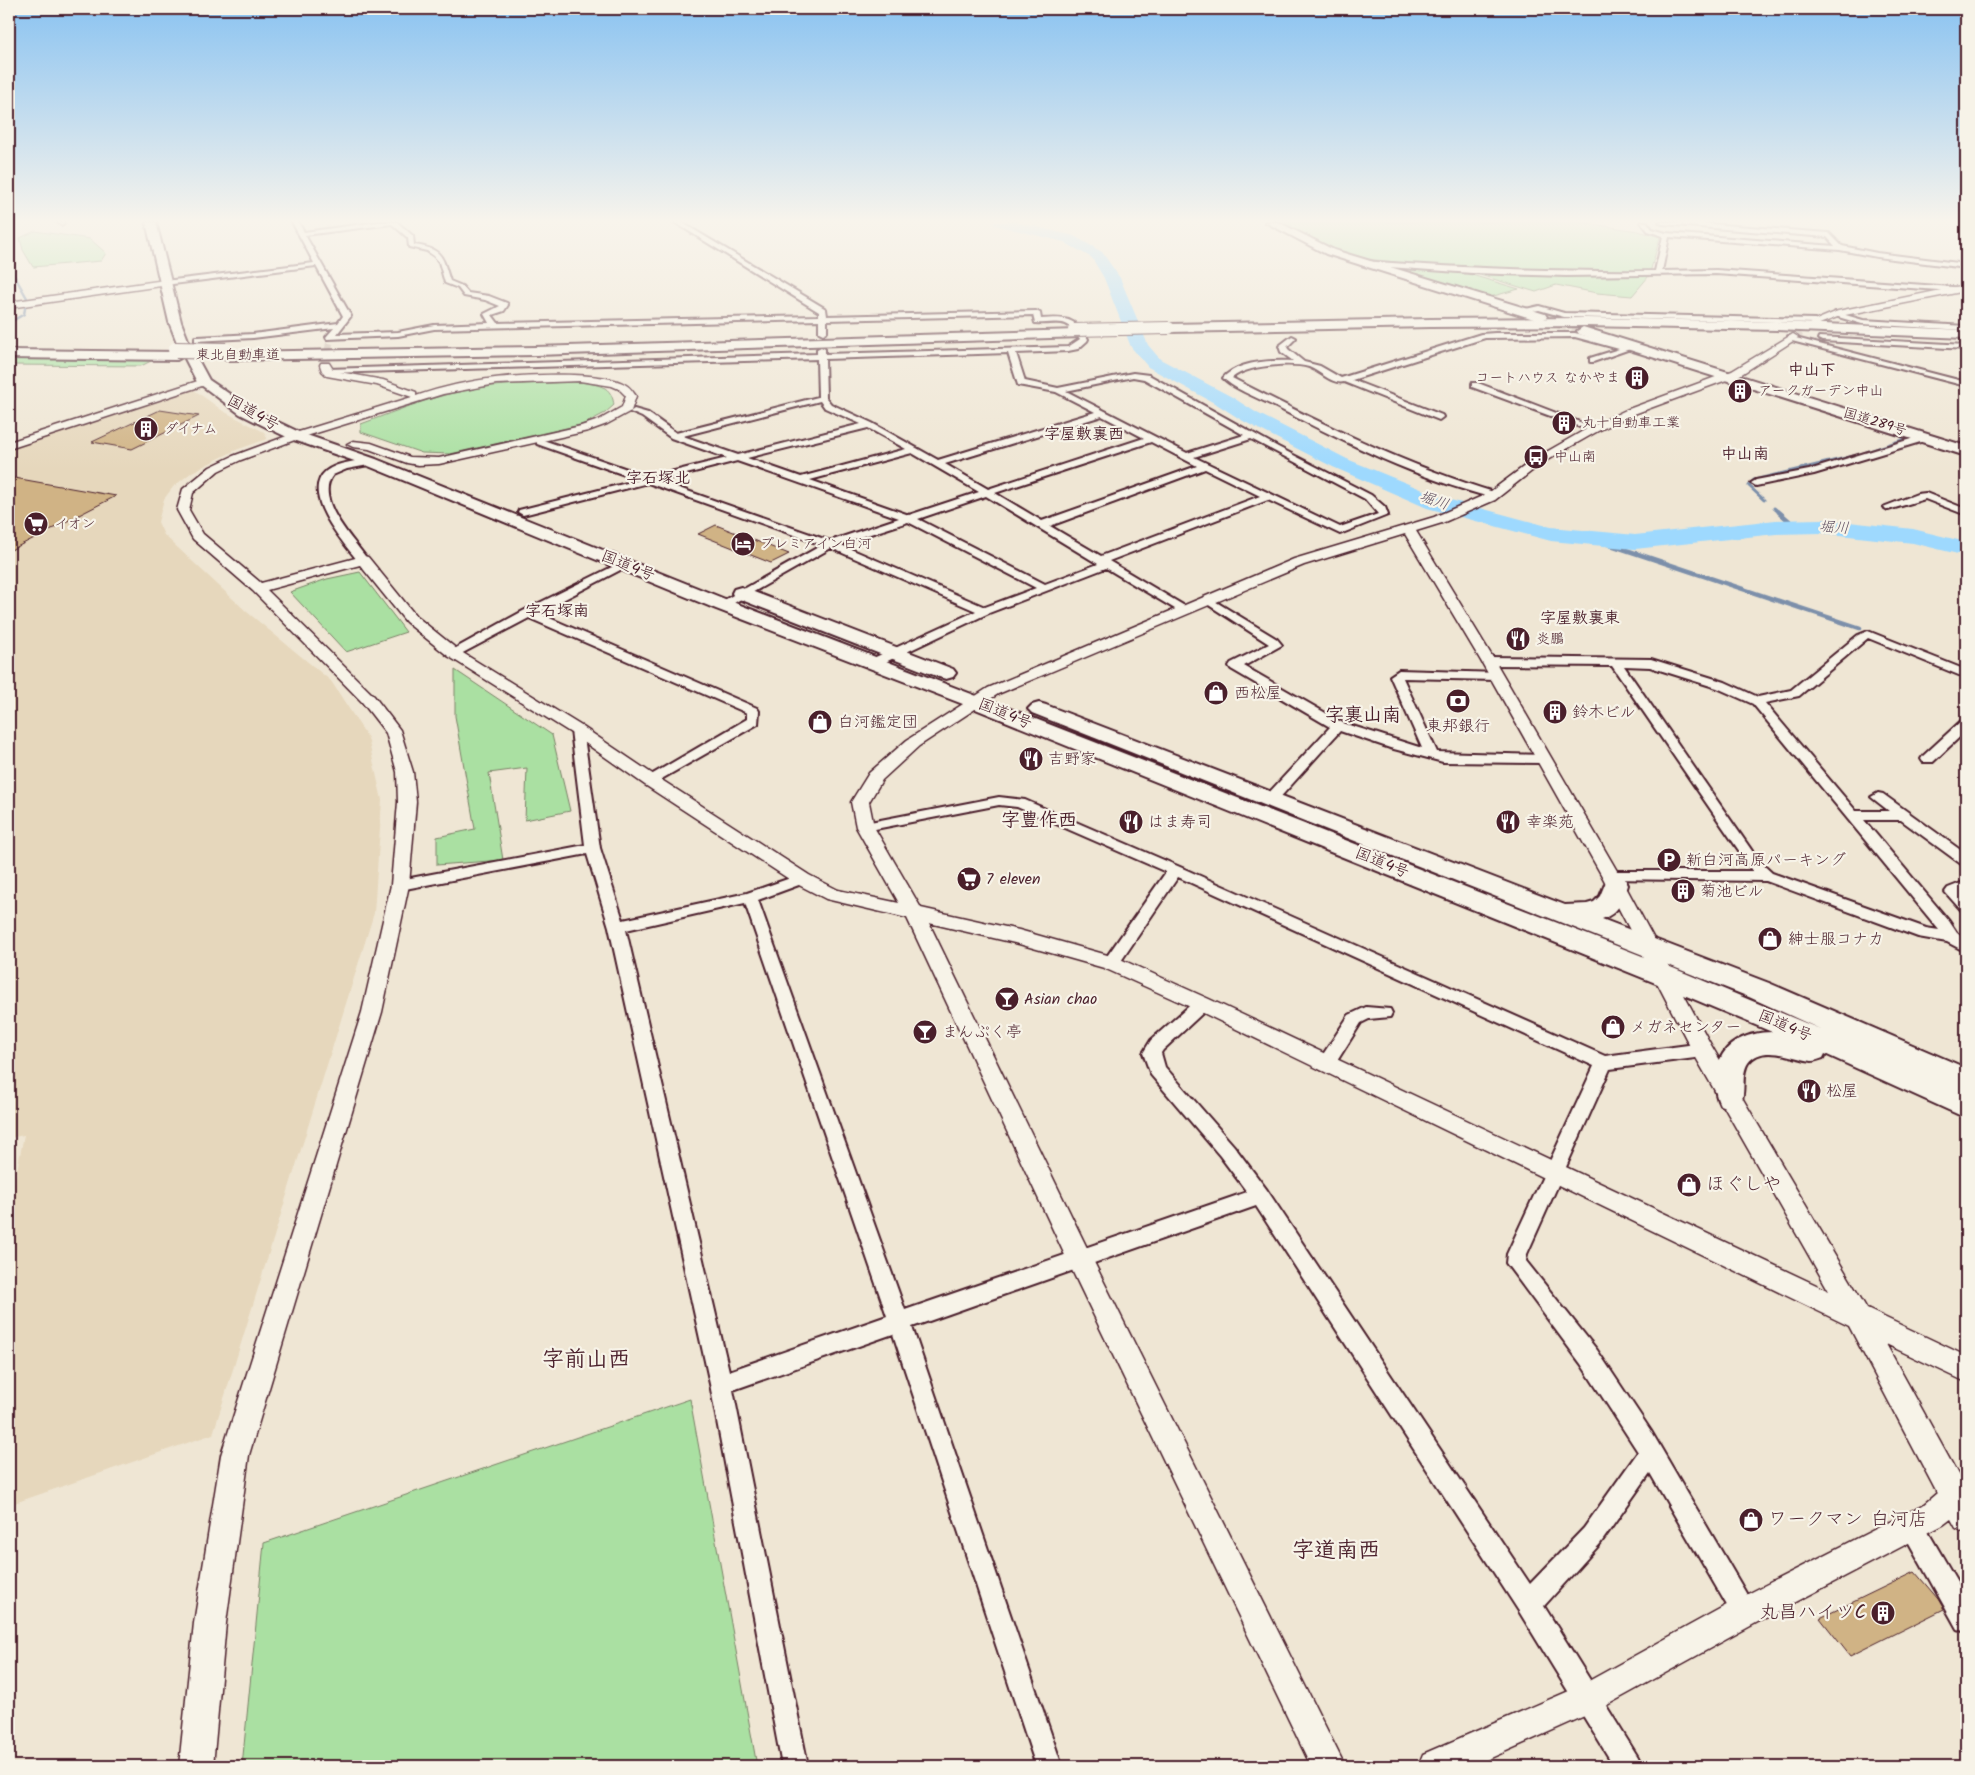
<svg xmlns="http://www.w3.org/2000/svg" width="1975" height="1775" font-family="Kalam,'Klee One',sans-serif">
<rect width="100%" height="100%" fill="#efe6d4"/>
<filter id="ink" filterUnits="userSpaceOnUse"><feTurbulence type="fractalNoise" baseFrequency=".02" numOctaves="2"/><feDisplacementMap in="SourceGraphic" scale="10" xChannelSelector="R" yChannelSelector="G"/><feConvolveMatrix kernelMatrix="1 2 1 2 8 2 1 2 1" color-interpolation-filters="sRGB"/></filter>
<g filter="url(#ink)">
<path fill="#e6d7bc" d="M190 389H193L223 411 264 432 267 439 236 450 192 472 173 487 164 499 158 522 164 535 247 612 331 681 368 738 382 800 374 913 213 1434 9 1505V1211L24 1135 9 1138V448Z"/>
<g fill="#aae0a2" stroke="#7a8066">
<path d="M1279 222H1579L1638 231 1660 237 1649 276 1632 296 1597 293 1556 285 1536 292 1460 269 1358 258 1330 249Z"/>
<path d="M35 231 90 239 106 253 101 261 33 267 23 250 20 238Z"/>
<path d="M1384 266 1465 273 1519 289 1490 297Z"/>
<path d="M9 357 153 360 141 366 9 365Z"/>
<path d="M543 383C561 383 588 379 605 388 611 392 613 398 614 405L605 413 584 424 450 454 422 453 361 432V424C399 410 437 394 478 388 499 385 521 384 543 383Z"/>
<path d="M360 572 406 632 346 652 290 592 327 579Z"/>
<path d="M455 670 552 735 570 811 525 820 527 768 489 773 503 860 437 865V837L475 829 455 716Z"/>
<path d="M690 1399 757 1766H242L264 1543Z"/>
</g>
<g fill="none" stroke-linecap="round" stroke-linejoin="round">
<g stroke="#7c8faa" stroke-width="2.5">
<path d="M9 248 14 275 27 298 24 314 9 323"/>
<path d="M1334 256 1390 274"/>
<path d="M1491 306 1524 316"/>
</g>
<g stroke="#7c8faa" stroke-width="3">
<path d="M1734 383 1768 393"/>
<path d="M1764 500 1749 486 1754 480 1858 455 1908 438 1886 431"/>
<path d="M1774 508 1780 513"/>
</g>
<g stroke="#7c8faa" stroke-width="4.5">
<path d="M1779 512 1795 526"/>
<path d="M1593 539 1860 628"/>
</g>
<path fill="#9ed9fe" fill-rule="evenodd" d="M993 222H1016L1074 236 1102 252 1120 278 1148 345 1160 359 1232 397 1257 413 1347 459 1443 498 1551 527 1635 535 1776 520 1821 519 1913 529 1966 542V556L1913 543 1821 533 1776 534 1635 549 1551 541 1427 508 1333 467 1243 421 1218 405 1148 367 1131 347 1104 278 1092 258 1064 242 995 225Z"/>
</g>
<g fill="#d0b385" stroke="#4a1f2b">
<path d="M160 410 199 416 132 449 92 442Z"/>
<path d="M9 477 116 496 9 551Z"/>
<path d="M716 525 789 554 771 563 698 534Z"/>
<path d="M1915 1572 1938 1599 1944 1609 1850 1656 1820 1618Z"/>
</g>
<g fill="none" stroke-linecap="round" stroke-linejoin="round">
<g stroke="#cebeb2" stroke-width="7" stroke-dasharray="7 3" stroke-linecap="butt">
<path d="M821 349 823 332"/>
<path d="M328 350 330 341"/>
</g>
<path stroke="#cebeb2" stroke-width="9" stroke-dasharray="9 4.5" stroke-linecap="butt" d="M325 365 328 349"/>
<path stroke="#cebeb2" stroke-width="9" stroke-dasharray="9 4.5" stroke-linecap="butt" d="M1793 337 1814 323"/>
<path stroke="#cebeb2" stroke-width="11" stroke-dasharray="11 5.5" stroke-linecap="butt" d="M1541 317 1583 331"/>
<defs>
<g id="minor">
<path d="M57 222H63L64 223 61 225Z"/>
<path d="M292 222H298L304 232 378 222H397L413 236 414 245C443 249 442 256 450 281L462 286 468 293 489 296 507 303 508 305 504 311 492 315 498 323 819 316V312L674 222H681L826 309 827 316 1036 311 1040 313 1041 319C1066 317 1074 317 1088 339L1087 341 1078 349 1068 351 1016 353 1025 381 1058 388 1133 373 1149 375 1278 447 1371 495 1385 507 1388 515 1340 534 1268 500 1109 561 1188 608 1190 610 1188 612H1180L1106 568 989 613 877 666H869L867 663 869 660 976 611 831 548 727 607H719L717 605 719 603 822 545 648 483 523 515 518 512 519 510 639 480 537 444V440H543L650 477 727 458 671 438 642 417 630 412 634 409 648 413 676 433 818 397 817 359 327 373 323 371 327 369 817 354V349L821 347 825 349V354L1068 347 1080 339C1066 315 1057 325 1035 323L1033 315 827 320V332L823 334 819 332V320L434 329 398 336 327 339 326 337 334 328 253 338 195 341V337H198L253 334 338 323 343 316 316 266 165 285 162 283 165 281 314 263ZM392 224 408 238 409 247 427 251 434 256 439 262 445 283 458 288 464 296 485 300 500 306 484 314 489 323 434 325 398 332 337 334 351 316 305 235ZM1008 353 1018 385 1056 392 1095 412 938 460 872 423 831 404 826 398 825 359ZM1133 377 1144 379 1244 435 1187 453 1066 391ZM820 401 825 408 861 424 738 455 683 436ZM1102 416 1144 438 988 489 945 464ZM868 428 906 449 801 477 747 458ZM1251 439 1365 499 1378 514 1340 527 1194 457ZM1151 442 1197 466 1042 521 995 493ZM912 453 979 492 909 515 810 480ZM737 461 899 518 830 541 659 481ZM1205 469 1260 496 1101 556 1050 526ZM986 496 1098 564 1045 584 918 519ZM908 522 1036 588 985 607 839 544Z"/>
<path d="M1641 222H1647L1652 229 1666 233 1835 246 1827 237 1662 224 1659 222H1684L1829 233 1842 246 1877 253 1966 264V268L1877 257 1840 250 1669 237 1662 271 1716 270 1966 288V292L1716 274 1566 276 1472 273 1361 265 1358 263 1361 261C1459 268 1557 272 1655 271L1663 236 1648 231Z"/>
<path d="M1539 306 1564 313 1815 319 1819 321 1815 323 1564 317 1539 310 1521 313 1517 311Z"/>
<path d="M1835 312 1863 320 1966 326V330L1862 324 1835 316Z"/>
<path d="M1495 333H1575L1627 346 1630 349 1593 362H1590V358L1619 349 1575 337 1485 338 1352 380 1442 415 1443 417 1439 420 1344 382C1332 385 1320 371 1309 367 1291 362 1247 365 1232 378 1318 422 1404 465 1497 493L1499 495 1494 498C1418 479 1346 443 1276 407 1261 399 1235 390 1223 378 1238 361 1271 360 1293 361L1281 352 1279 346 1292 336 1296 338 1287 347 1288 349 1304 362 1320 366 1341 378 1481 334Z"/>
<path d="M1788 336 1966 382V386L1788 340Z"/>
<path d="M1819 337 1966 345V349L1822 341 1818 339Z"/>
<path d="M1472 383H1478L1598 429 1594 432 1591 431 1472 387Z"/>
<path d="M1924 435 1927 436V440L1814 474 1756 486 1751 483 1756 480 1809 470Z"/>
<path d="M371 459 376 462 374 464 347 469 333 475C313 500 355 541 368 560L363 563 359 562C345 545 299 494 326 471 338 462 357 461 371 459Z"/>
<path d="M1926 493 1966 509V515L1925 499 1888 510 1883 507 1917 494Z"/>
<path d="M624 561 629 564 628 566 538 613 757 708 759 711 758 724 651 785 644 781 646 778 747 719V713L529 618 457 656H449L447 653 523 611Z"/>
<path d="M1208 597 1277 639 1282 645 1244 666 1343 723 1422 748 1390 676 1399 670 1500 673 1502 676 1500 679 1496 680 1403 678 1437 752 1542 755 1549 759 1542 763 1443 762 1390 748 1340 731 1276 802H1266L1264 799 1266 796 1330 727 1231 669 1229 666 1231 663 1269 644 1204 602 1202 600 1204 598Z"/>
<path d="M1868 631 1966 670V678L1868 638 1799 696 1765 703 1856 811H1889L1871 797 1878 793 1883 794 1966 854V866L1961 864 1901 820H1864L1949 921 1957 933 1966 940V952L1947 942 1918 937 1766 881 1606 879 1604 876 1606 873 1611 871H1753L1612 666 1488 665 1482 661 1488 657 1651 659 1725 682 1758 697 1791 690 1858 635ZM1624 666 1650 667 1717 688 1753 704 1939 930 1926 928 1772 873 1759 861Z"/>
<path d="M1966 720V731L1933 762H1923L1921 759 1923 756 1961 721Z"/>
<path d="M577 726 583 730 600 848 623 920 747 893 802 874 807 876 809 879 807 882 758 900 905 1310 1247 1192 1220 1156 1151 1075 1143 1053 1151 1040 1196 1000 1202 998 1208 1000 1210 1004 1208 1008 1163 1050 1161 1053 1165 1067 1234 1146 1267 1190 1530 1584 1584 1528 1638 1452 1581 1364 1506 1263 1507 1254 1594 1066 1178 877 1117 967 1111 969 1105 967 1103 963 1105 959 1166 872 1017 807 999 805 865 831 860 830 858 827 860 824 865 823 999 797 1025 800 1180 867 1605 1056 1703 1043 1709 1045 1712 1050 1709 1055 1703 1057 1610 1069 1527 1254 1526 1261 1597 1350 1651 1431 1757 1612 1754 1621 1745 1624 1736 1621 1650 1473 1600 1544 1544 1606 1638 1757 1642 1766H1614L1520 1613 1256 1206 912 1327 1062 1766H1036L893 1334 733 1390 808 1766H782L710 1384 609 927 587 854 400 890 395 889 393 885 395 881 400 880 585 845 571 730ZM745 903 887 1316 729 1371 626 930Z"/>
<path d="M1966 881V892L1963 893 1966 897V911L1961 910 1945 892 1948 888Z"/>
<path d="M1366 1007 1390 1009 1392 1013 1390 1017 1369 1019 1361 1023 1332 1069 1326 1071 1320 1069 1317 1064 1320 1059 1349 1015Z"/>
<path d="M1912 1514 1920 1518 1966 1597V1632L1957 1629 1904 1534 1900 1526 1904 1518Z"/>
</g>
<g id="tertiary">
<path d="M165 280 169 283 168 285 9 308V302Z"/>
<path d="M1966 285V291L1840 316 1814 326 1809 323 1838 311Z"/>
<path d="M1793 334 1798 337 1796 339 1740 375 1634 414 1598 431 1542 463 1495 500 1442 523 1416 531 1495 661 1620 876 1711 1045 1867 1309 1966 1356V1382L1886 1344 1966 1489V1533L1956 1528 1951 1519 1943 1525 1756 1623 1598 1710 1473 1766H1418L1423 1754 1576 1688 1734 1601 1923 1505 1937 1493 1849 1326 1195 1009 1104 968 1019 944 929 923 1088 1250 1345 1766H1311L1070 1266 907 918 826 899 795 883 645 785 571 733 448 656 406 622 360 565 267 590 374 696 400 730 413 772 416 802 409 885 382 1012 249 1455 226 1623 213 1766H179L194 1623 221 1455 362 1012 391 885 398 802 397 772 386 733 362 702 253 591 193 539 177 510 183 489 210 467 233 456 292 434 412 397 377 385 327 376 322 371 320 365 321 363H329L334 371 383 380 416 392V396C442 387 469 381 495 378 522 375 604 370 626 385 630 387 633 392 636 396L631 411 607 424 588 431 439 464 418 465 407 463 369 449 353 447 347 444 353 441 371 443 410 457 439 458 581 426 599 420 622 407 626 396 619 389 612 386 580 381 496 384 443 394 300 438 241 460 218 471 193 493 189 510 203 534 261 583 363 556 368 557 416 616 458 650 583 727 657 777 809 875 838 890 899 903 856 827 851 802 869 773 907 740 988 688 1294 559 1434 517 1487 494 1534 459 1590 427 1626 410 1732 371ZM1405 534 1481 661 1602 876 1695 1056 1829 1291 1209 999 1118 958 1019 930 921 908 874 827 869 802 882 780 919 746 998 694 1304 565Z"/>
<path d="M204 379 208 380 209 382 208 384 9 449V442Z"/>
</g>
<g id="trunk">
<path d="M146 222H156L181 322 190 345 209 380 250 408 278 422 301 433 376 459 730 601 982 698 1673 968 1820 1029 1749 997 1032 713 1028 709 1032 705 1039 703 1046 705 1565 905 1587 904 1594 902 1600 896 1607 879 1616 877 1625 879 1628 885C1623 901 1619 913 1602 919L1769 983 1966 1068V1092H1964L1966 1093V1118L1825 1054 1823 1058C1820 1059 1815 1061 1812 1061 1793 1059 1763 1043 1748 1063 1740 1075 1747 1092 1740 1105L1730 1109 1720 1105C1710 1086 1715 1054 1735 1042 1745 1035 1760 1032 1772 1032L1653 982 968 706 716 609 366 465 291 439 268 428 240 414 197 382 178 345 169 322Z"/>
<path d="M1265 222H1278L1334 250 1545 314 1547 317 1541 321 1537 320 1326 254Z"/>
<path d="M1583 327 1966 446V456L1579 334 1577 331Z"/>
<path d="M741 587 953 669 956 673 953 677 946 679 939 677 734 597 732 593 734 589Z"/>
</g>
<g id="motorway">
<path d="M1586 318 1776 322 1966 330V338L1776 330 1586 326 1430 327 1169 332 1162 328 1169 324 1430 319Z"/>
<path d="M1077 330 1084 334 1082 337 536 355 227 360 220 356 227 352 536 347Z"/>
<path d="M9 350 177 352 184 356 177 360 9 358Z"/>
</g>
</defs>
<use href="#minor" stroke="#4a1f2b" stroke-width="4"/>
<use href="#tertiary" stroke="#4a1f2b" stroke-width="3"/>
<use href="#trunk" stroke="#4a1f2b" stroke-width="4"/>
<use href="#motorway" stroke="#4a1f2b" stroke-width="4"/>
<use href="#minor" fill="#f7f3e8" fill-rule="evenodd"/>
<use href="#tertiary" fill="#f7f3e8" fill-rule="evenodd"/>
<use href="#trunk" fill="#f7f3e8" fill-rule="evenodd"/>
<use href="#motorway" fill="#f7f3e8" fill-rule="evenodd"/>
<defs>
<path id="motorway-bridge-far1" d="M1074 330 1169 328"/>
<path id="motorway-bridge" d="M176 350 226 351"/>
</defs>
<use href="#motorway-bridge-far1" stroke="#4a1f2b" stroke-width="14" stroke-linecap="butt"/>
<use href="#motorway-bridge" stroke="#4a1f2b" stroke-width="18" stroke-linecap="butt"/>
<use href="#motorway-bridge-far1" stroke="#f7f3e8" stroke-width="12"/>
<use href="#motorway-bridge" stroke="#f7f3e8" stroke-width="16"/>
</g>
</g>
<linearGradient id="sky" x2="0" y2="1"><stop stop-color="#8ac3f1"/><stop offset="0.47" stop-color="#f8f4ec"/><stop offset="1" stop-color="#f8f4ec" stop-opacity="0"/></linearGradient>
<rect width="1975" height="470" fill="url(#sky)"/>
<defs>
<symbol id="building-disc" viewBox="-11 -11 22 22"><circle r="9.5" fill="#4a1f2b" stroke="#f7f3e8"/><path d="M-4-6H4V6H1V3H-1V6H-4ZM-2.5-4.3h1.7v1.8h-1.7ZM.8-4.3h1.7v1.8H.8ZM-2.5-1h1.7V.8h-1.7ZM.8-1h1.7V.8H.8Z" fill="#fff"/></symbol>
<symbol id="bus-disc" viewBox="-11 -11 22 22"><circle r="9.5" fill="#4a1f2b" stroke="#f7f3e8"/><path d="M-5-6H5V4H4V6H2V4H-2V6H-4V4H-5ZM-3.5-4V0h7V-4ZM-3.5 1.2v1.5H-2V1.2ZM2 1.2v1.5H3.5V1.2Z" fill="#fff"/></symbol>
<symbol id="supermarket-disc" viewBox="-11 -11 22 22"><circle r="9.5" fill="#4a1f2b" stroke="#f7f3e8"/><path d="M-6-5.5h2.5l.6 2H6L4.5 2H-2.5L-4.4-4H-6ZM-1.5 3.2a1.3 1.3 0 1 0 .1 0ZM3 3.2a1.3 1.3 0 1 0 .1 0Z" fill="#fff"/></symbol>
<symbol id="hotel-disc" viewBox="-11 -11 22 22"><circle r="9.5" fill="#4a1f2b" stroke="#f7f3e8"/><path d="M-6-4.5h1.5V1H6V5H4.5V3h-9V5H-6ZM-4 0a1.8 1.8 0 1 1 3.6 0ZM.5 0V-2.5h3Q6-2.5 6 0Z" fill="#fff"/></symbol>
<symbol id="restaurant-disc" viewBox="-11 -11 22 22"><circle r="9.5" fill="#4a1f2b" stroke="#f7f3e8"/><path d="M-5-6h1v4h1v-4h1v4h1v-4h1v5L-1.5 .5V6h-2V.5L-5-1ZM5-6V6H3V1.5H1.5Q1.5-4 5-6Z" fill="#fff"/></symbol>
<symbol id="shop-disc" viewBox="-11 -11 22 22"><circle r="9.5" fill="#4a1f2b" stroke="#f7f3e8"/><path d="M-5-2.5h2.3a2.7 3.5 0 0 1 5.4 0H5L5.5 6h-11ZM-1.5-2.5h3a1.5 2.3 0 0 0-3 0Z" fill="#fff"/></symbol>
<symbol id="bank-disc" viewBox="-11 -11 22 22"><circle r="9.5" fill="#4a1f2b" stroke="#f7f3e8"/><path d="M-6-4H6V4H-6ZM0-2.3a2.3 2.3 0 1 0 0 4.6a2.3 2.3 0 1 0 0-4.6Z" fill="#fff"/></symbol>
<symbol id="parking-disc" viewBox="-11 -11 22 22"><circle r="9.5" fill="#4a1f2b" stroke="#f7f3e8"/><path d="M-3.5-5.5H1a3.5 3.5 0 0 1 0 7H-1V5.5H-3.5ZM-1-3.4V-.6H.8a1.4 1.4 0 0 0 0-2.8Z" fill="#fff"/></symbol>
<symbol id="bar-disc" viewBox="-11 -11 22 22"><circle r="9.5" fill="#4a1f2b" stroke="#f7f3e8"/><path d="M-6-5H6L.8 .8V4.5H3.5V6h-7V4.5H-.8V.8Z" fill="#fff"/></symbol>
</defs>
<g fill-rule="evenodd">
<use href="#building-disc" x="1623" y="364" width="28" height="28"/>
<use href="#building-disc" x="1726" y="377" width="28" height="28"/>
<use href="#building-disc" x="1550" y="409" width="28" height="28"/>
<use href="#building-disc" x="132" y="415" width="28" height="28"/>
<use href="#bus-disc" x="1522" y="443" width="28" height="28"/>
<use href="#supermarket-disc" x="22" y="510" width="28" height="28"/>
<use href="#hotel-disc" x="729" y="530" width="28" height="28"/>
<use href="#restaurant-disc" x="1504" y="625" width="28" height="28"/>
<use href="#shop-disc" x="1202" y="679" width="28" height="28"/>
<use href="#bank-disc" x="1444" y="687" width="28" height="28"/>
<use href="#building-disc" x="1541" y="698" width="28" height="28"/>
<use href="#shop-disc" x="806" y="708" width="28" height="28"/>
<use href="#restaurant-disc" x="1017" y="745" width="28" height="28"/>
<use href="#restaurant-disc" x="1117" y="808" width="28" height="28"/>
<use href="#restaurant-disc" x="1494" y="808" width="28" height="28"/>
<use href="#parking-disc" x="1655" y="846" width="28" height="28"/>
<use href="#supermarket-disc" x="955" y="865" width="28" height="28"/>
<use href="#building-disc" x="1669" y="877" width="28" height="28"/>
<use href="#shop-disc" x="1756" y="925" width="28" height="28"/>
<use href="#bar-disc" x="993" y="985" width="28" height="28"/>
<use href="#shop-disc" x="1599" y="1013" width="28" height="28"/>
<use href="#bar-disc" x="911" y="1018" width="28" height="28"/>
<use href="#restaurant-disc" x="1795" y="1077" width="28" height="28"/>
<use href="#shop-disc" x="1675" y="1171" width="28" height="28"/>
<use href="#shop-disc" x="1737" y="1506" width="28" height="28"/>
<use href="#building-disc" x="1869" y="1599" width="28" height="28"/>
</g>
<g text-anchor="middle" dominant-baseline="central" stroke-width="4.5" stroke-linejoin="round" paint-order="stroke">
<g font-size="14" fill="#4a1f2b" stroke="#f7f3e8">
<text x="238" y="355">東北自動車道</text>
<text transform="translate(1875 422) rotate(17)">国道289号</text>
</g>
<g font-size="14" fill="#4a1f2b" stroke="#f7f3e8" text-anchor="start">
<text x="1620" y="378" text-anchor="end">コートハウス なかやま</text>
<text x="1758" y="391">アークガーデン中山</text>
<text x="1582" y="423">丸十自動車工業</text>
<text x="164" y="429">ダイナム</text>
<text x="1554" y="457">中山南</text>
<text x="54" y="524">イオン</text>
<text x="760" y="544">プレミアイン白河</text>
<text x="1536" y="639">炎鵬</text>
</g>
<g font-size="15" font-style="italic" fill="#5f4e60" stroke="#f7f3e8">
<text transform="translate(1434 501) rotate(19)">堀川</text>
<text transform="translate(1834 528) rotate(4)">堀川</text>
</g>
<g font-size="16" font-weight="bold" fill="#4a1f2b" stroke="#f7f3e8">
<text x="1812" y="370">中山下</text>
<text x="1084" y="434">字屋敷裏西</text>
<text x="1745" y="454">中山南</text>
<text x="658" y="478">字石塚北</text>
<text x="557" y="611">字石塚南</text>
<text x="1580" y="618">字屋敷裏東</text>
</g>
<g font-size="16" fill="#4a1f2b" stroke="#f7f3e8">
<text transform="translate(253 413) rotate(29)">国道4号</text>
<text transform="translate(628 566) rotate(22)">国道4号</text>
<text transform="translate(1005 714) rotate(22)">国道4号</text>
<text transform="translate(1382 863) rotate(22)">国道4号</text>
<text transform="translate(1785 1026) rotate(23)">国道4号</text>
</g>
<g font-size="16" fill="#4a1f2b" stroke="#f7f3e8" text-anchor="start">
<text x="1234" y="693">西松屋</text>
<text x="1572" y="712">鈴木ビル</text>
<text x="838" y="722">白河鑑定団</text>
<text x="1458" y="726" text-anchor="middle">東邦銀行</text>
<text x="1048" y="759">吉野家</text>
<text x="1148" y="822">はま寿司</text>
<text x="1526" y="822">幸楽苑</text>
<text x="1686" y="860">新白河高原パーキング</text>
<text x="986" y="879">7 eleven</text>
<text x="1700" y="891">菊池ビル</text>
<text x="1788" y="939">紳士服コナカ</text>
<text x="1024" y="999">Asian chao</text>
<text x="1630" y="1027">メガネセンター</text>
<text x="942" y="1032">まんぷく亭</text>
<text x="1826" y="1091">松屋</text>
</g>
<g font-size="19" font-weight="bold" fill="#4a1f2b" stroke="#f7f3e8">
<text x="1363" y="716">字裏山南</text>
<text x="1039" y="821">字豊作西</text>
</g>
<g font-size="19" fill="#4a1f2b" stroke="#f7f3e8" text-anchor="start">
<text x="1706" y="1185">ほぐしや</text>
<text x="1768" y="1520">ワークマン 白河店</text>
<text x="1866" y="1613" text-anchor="end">丸昌ハイツC</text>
</g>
<g font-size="22" font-weight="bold" fill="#4a1f2b" stroke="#f7f3e8">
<text x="586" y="1360">字前山西</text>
<text x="1336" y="1551">字道南西</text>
</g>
</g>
<rect width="1975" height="1775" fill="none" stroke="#f7f3e8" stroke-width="30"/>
<rect x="15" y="15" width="1945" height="1745" fill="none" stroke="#4a1f2b" stroke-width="2" filter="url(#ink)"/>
</svg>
